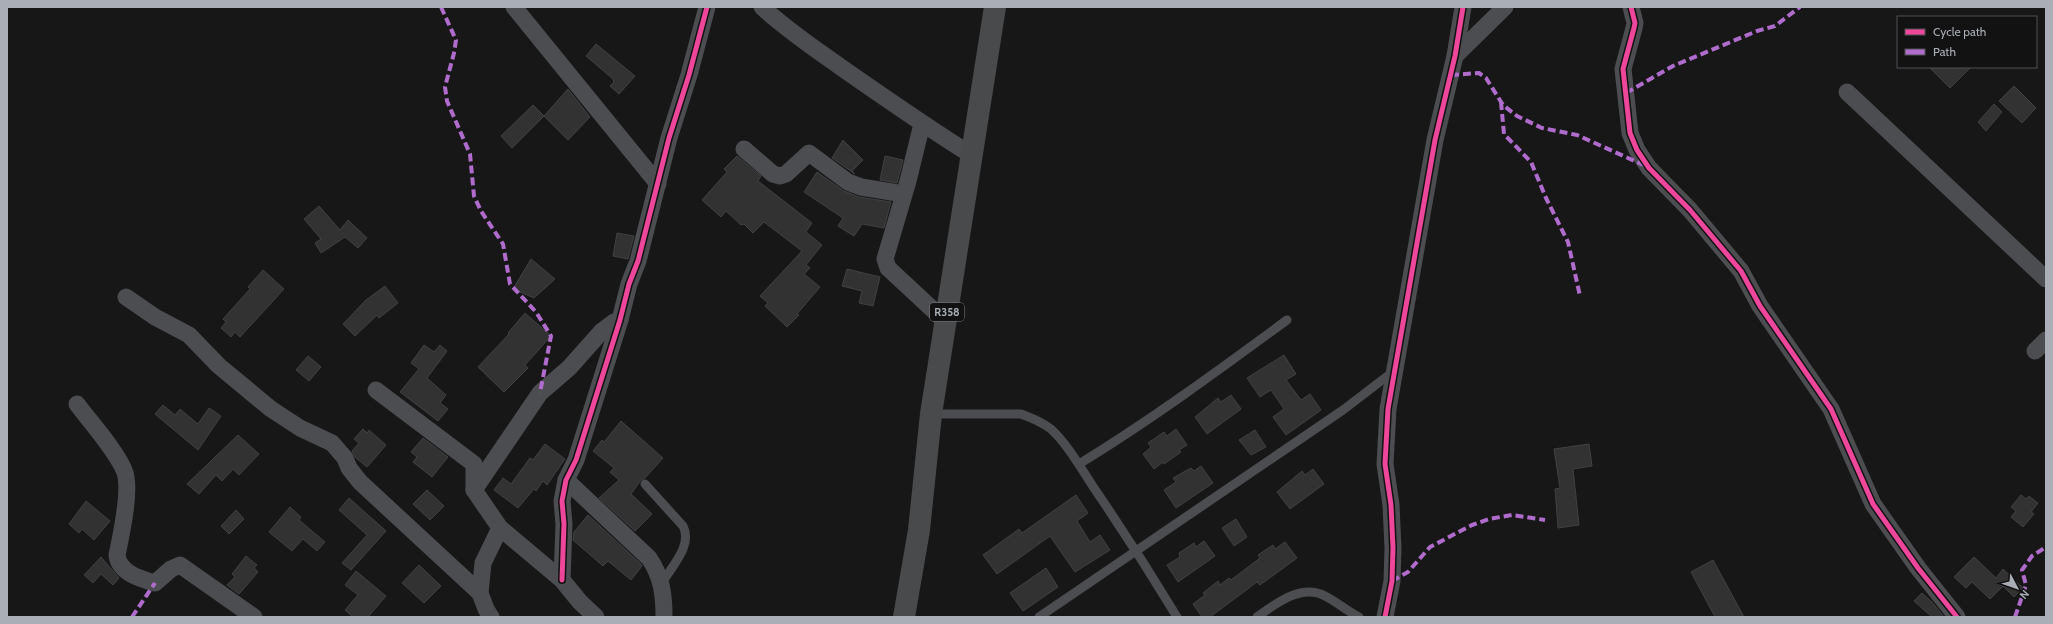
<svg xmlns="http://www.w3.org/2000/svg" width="2053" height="624" font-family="Cabin,sans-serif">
<rect width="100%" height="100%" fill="#171718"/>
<g fill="#323233" stroke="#404144">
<path d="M596 44 635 76 619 94 610 86 614 82 613 79 586 56Z"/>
<path d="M1929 67H1971L1950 88Z"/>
<path d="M2014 86 2036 108 2022 123 1999 101Z"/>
<path d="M568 89 590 117 568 140 544 116Z"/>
<path d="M1994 104 2002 112 1986 131 1978 122Z"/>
<path d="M533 105 544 116 512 148 501 136Z"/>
<path d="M843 140 863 160 852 171 855 174 832 158Z"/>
<path d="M737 156 761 176 758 181 812 223 806 232 822 245 806 265 810 268 804 274 820 287 797 314 799 315 787 327 765 306 768 303 760 296 802 251 764 222 753 233 744 224 741 225 726 211 721 217 702 200 727 172 724 169Z"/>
<path d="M885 156 903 160 897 183 880 180Z"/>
<path d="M817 172 844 191 859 197 891 202 884 228 862 224 854 236 838 226 843 218 804 192Z"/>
<path d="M319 206 340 230 348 220 367 238 358 248 345 237 321 253 315 243 321 239 304 219Z"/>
<path d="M617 233 634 236 628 259 613 256Z"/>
<path d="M531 259 555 279 534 298 513 289Z"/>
<path d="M847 269 880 277 873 306 859 303 862 291 842 286Z"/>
<path d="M263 270 284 289 240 337 235 332 231 337 221 328 226 322 223 319 250 289 248 287Z"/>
<path d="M385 286 398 303 379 318 377 315 355 336 343 324 366 300Z"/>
<path d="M525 313 551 336 525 365 528 368 504 392 478 367 509 334 508 333Z"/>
<path d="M424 345 434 352 440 345 447 351 427 378 446 395 440 403 448 409 438 421 400 392 419 369 411 363Z"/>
<path d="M1284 355 1296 374 1286 380 1301 400 1310 394 1321 410 1286 435 1273 417 1284 409 1271 390 1260 397 1247 378Z"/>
<path d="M308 356 321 367 309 381 296 370Z"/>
<path d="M1231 395 1241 409 1207 434 1195 417 1218 398 1221 402Z"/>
<path d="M163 405 175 415 180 409 198 424 209 408 221 416 198 450 155 414Z"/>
<path d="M621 421 663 458 645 478 641 480 631 494 652 514 635 531 599 498 619 480 610 472 614 468 593 451 602 440 604 442Z"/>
<path d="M363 429 367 433 369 430 386 445 367 467 355 457 352 451 359 443 354 439Z"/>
<path d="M1176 429 1187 445 1179 450 1181 452 1164 464 1163 462 1154 469 1143 454 1151 447 1148 443 1164 432 1167 436Z"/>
<path d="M1255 430 1266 447 1251 455 1239 440Z"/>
<path d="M238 435 259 454 239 475 233 469 222 481 216 475 199 494 187 484Z"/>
<path d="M423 438 448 457 432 477 413 462 417 457 411 452Z"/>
<path d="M545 444 565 459 547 485 543 481 536 491 534 489 518 508 494 490 503 478 511 484 530 458 533 460Z"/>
<path d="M1589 444 1592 466 1573 469 1579 525 1558 528 1555 489 1560 488 1554 449Z"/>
<path d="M1201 466 1213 483 1176 508 1164 490 1176 482 1173 478 1191 468 1194 471Z"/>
<path d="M1313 469 1324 484 1290 509 1277 492 1302 471 1305 475Z"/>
<path d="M427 490 444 506 430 520 413 504Z"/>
<path d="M1076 495 1088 513 1077 521 1090 542 1100 535 1110 550 1075 572 1050 536 997 574 983 555 1019 529 1022 533Z"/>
<path d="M2021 495 2026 499 2029 496 2038 503 2031 512 2034 514 2023 527 2011 517 2016 511 2011 507Z"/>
<path d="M349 498 386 531 351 570 342 563 367 535 339 510Z"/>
<path d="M86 501 110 521 94 540 82 529 79 533 69 524Z"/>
<path d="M290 507 301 517 299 520 325 542 317 551 303 539 292 551 269 532Z"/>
<path d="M236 510 244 519 229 534 221 526Z"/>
<path d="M588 515 641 564 642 566 631 580 608 561 603 566 573 540 574 532Z"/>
<path d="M1236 519 1247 537 1234 546 1222 528Z"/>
<path d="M1204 541 1215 556 1178 582 1167 565 1180 557 1179 553 1194 543 1196 547Z"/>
<path d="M1285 542 1297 558 1260 585 1257 582 1210 617H1202L1193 604 1205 595 1203 593 1218 581 1220 585 1229 578 1231 580 1260 558 1258 555 1273 545 1275 549Z"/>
<path d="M246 556 257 565 254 568 258 572 239 594 227 585 235 577 232 574Z"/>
<path d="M101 557 119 578 113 585 101 574 93 583 84 575Z"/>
<path d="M1974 557 1996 578 2003 569 2023 588 2014 597 2003 586 1990 599 1972 582 1966 588 1954 577Z"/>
<path d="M1713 560 1744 617H1715L1691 572Z"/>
<path d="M419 565 441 586 424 603 402 583Z"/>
<path d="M1046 568 1058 587 1023 611 1010 593Z"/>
<path d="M356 571 386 596 368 617H353L345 610 358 595 345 585Z"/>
<path d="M1922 593 1932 602 1944 617H1932L1914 601Z"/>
</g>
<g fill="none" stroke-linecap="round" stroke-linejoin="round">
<g stroke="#4c4d50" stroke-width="9">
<path d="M931 414H1021C1032 418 1042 422 1051 429 1069 446 1082 470 1096 491 1124 532 1151 574 1177 617"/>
<path d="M1079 464C1151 420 1219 370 1287 320"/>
<path d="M645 484 683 526C693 545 672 566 662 583"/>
<path d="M1039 617 1343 410 1394 371"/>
<path d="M1257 617C1274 605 1301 583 1325 596 1337 602 1347 611 1359 617"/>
</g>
<g stroke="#4c4d50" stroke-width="17">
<path d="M514 7 658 184"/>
<path d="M762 7C787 30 814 48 842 68 885 98 928 128 973 156"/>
<path d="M1631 7 1635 23 1634 28 1623 69 1630 133 1637 150 1649 168 1690 210 1741 271 1760 306 1831 409 1873 504 1918 568 1957 617"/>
<path d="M1455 56 1505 7"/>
<path d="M1847 92 2046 279"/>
<path d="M922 124 908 181 885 259 888 268 945 321"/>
<path d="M744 149 773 174 780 176 786 174 809 153 848 182 861 187 904 194"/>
<path d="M126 297 155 317 189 335 219 366 271 409 300 428 332 443 345 458 349 468 360 482 480 593 486 609 491 617"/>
<path d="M2035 351 2046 340"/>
<path d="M376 390 474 464V490L500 528 562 580 580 602 596 617"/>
<path d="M77 404C91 423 115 449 124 470 132 487 121 536 117 555 119 573 141 579 155 583L171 569 180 565 254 617"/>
<path d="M566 480 649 558C662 577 664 595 664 617"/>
<path d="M474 490 540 393 569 368 602 331 614 322 620 320"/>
<path d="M562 580 564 524 562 501 566 480 576 460 620 320 629 284 638 261 669 138 689 75 707 7"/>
<path d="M480 593 483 563 500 528"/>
<path d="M1385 617 1392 581 1393 548 1391 505 1385 464 1388 409 1435 140 1455 56 1463 7"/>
</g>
<path stroke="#494a4c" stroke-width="22" d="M904 617 919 530 931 414 995 7"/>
<g stroke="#b06ccc" stroke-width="4" stroke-dasharray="8 4" stroke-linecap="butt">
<path d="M441 7 456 40 454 53 445 87 447 101 470 154 474 196 481 211 503 244 510 284 536 312 551 336 540 393"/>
<path d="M1451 75 1479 73 1486 78 1503 105 1517 116 1542 128 1577 135 1648 167"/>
<path d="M1626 93 1673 66 1757 31 1775 26 1800 7"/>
<path d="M1501 102 1504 134 1531 162 1546 198 1568 242 1580 296"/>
<path d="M1392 581 1408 572 1430 547 1472 525 1489 519 1512 515 1545 520"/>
<path d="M132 617 155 583"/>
<path d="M2015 617 2026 585 2022 570 2032 556 2046 547"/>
</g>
<defs>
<g id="cycleway">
<path d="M1631 7 1635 23 1634 28 1623 69 1630 133 1637 150 1649 168 1690 210 1741 271 1760 306 1831 409 1873 504 1918 568 1957 617"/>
<path d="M562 580 564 524 562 501 566 480 576 460 620 320 629 284 638 261 669 138 689 75 707 7"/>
<path d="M1385 617 1392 581 1393 548 1391 505 1385 464 1388 409 1435 140 1455 56 1463 7"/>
</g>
</defs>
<use href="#cycleway" stroke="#121213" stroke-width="8"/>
<use href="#cycleway" stroke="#ed469a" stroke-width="5"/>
</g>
<g text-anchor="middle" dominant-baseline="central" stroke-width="3" stroke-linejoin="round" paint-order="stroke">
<rect fill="#121213" stroke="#7c7f86" stroke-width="1" x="930" y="303" width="34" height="18" rx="3"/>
<g font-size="11" font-weight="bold" fill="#aaaeb7">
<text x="947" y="312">R358</text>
</g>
</g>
<rect width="2053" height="624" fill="none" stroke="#aaaeb7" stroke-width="16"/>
<rect x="1897" y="16" width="140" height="52" fill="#121213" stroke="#4f5055"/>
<rect x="1905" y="29" width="20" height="6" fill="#ed469a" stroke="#4f5055"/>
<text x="1933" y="36" font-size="12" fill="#aaaeb7">Cycle path</text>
<rect x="1905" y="49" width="20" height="6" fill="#b06ccc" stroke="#4f5055"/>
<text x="1933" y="56" font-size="12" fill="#aaaeb7">Path</text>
<g transform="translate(2017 588) rotate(131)" stroke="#121213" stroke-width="3" paint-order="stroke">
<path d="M0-3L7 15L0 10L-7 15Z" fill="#aaaeb7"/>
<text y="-6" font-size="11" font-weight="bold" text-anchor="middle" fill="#aaaeb7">N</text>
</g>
</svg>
